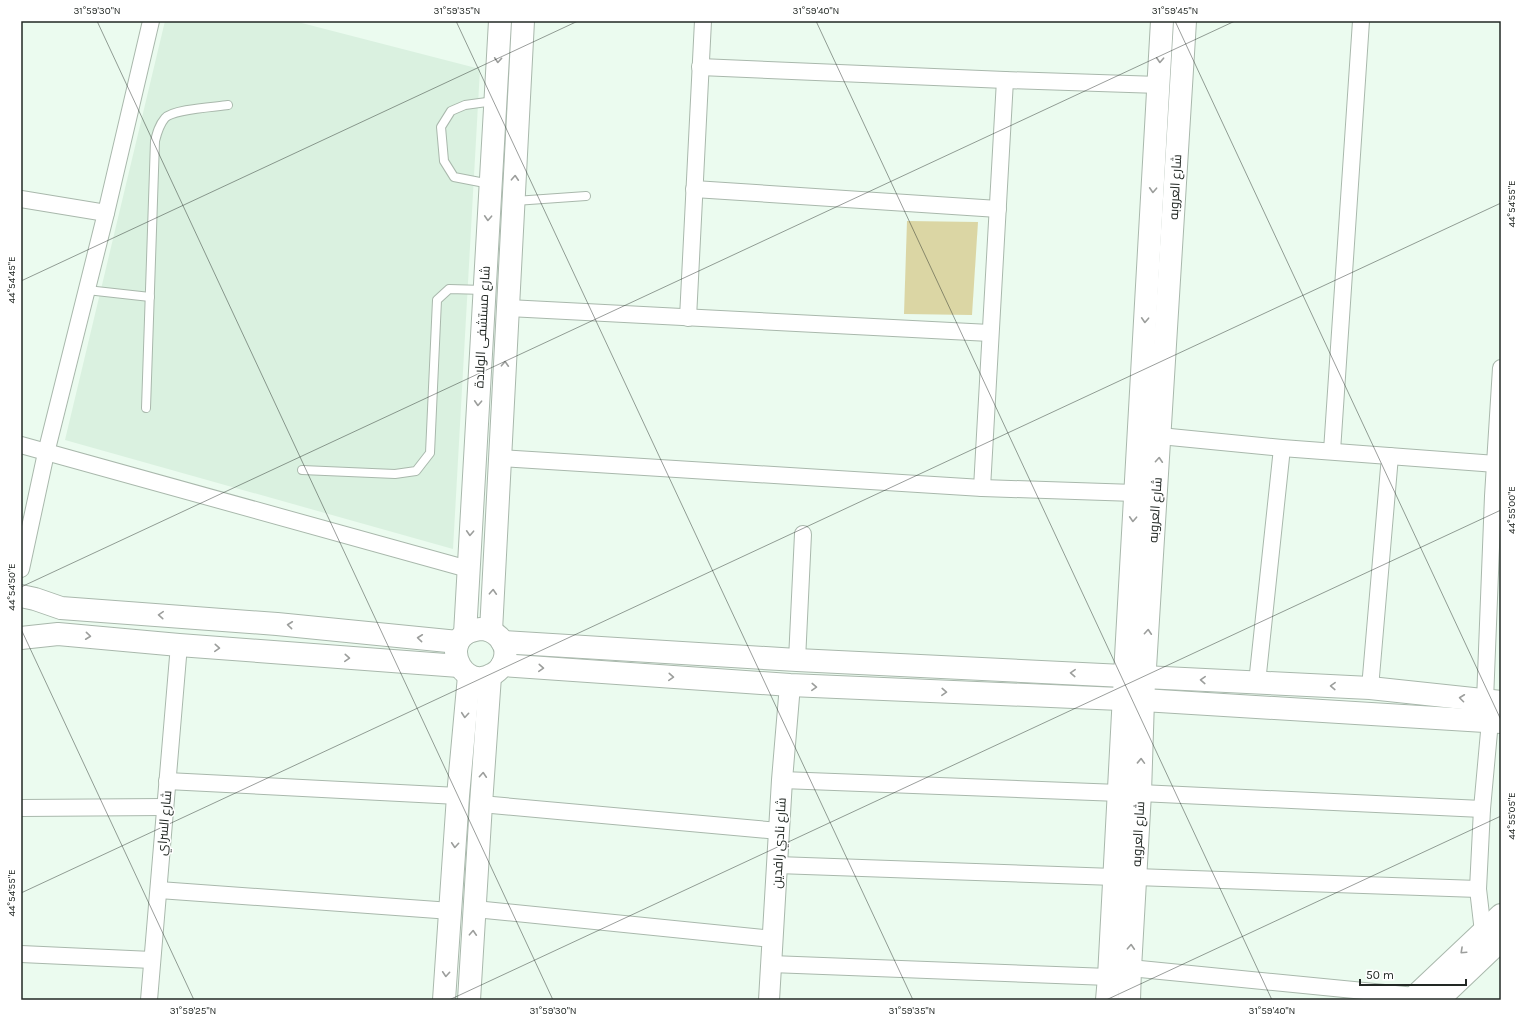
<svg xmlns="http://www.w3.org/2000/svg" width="1522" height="1021" font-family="Karla,Cairo,sans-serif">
<rect width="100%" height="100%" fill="#ebfbef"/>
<path fill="#daf1e0" d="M165 21H294L480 69 453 549 65 440Z"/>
<path fill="#dbd6a4" d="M907 221 978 222 972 315 904 314Z"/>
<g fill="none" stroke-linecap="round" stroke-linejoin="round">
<defs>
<g id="service">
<path d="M490 184 454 177 444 161 441 127 451 111 465 105 494 101"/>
<path d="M515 201 586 196"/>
<path d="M87 290 150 297"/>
<path d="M146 408 155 141C157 133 159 125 165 118 173 109 215 107 228 105"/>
<path d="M302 470 395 474 416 471 430 453 437 300 449 289 484 290"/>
</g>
<g id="minor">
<path d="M700 67 1005 80 1159 85"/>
<path d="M694 189 998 209"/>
<path d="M21 199 106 213"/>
<path d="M508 308 990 333"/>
<path d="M688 318 703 21"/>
<path d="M1160 436 1282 448 1496 464"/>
<path d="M21 445 468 569"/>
<path d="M1332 451 1361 21"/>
<path d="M500 458 982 488 1135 493"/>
<path d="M982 488 1005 80"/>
<path d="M21 569 46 453 106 213 151 21"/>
<path d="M797 660 803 534"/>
<path d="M1257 683 1282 448"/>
<path d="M1370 688 1390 456"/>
<path d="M1485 701 1493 496 1501 368"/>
<path d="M782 780 1119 793"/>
<path d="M167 781 458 796"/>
<path d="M1140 793 1482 809"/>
<path d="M481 804 779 831"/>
<path d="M21 808 165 807"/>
<path d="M777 865 1114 877"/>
<path d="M1135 877 1478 889"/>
<path d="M159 890 451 911"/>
<path d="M475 909 773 939"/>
<path d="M1483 932 1478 889 1482 809 1490 721"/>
<path d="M21 954 152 960"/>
<path d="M771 964 1109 977"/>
<path d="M1130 968 1415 996"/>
<path d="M149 1000 179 645"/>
</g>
<path id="tertiary" d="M769 1000 782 780 790 685"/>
<g id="secondary">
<path d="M491 631 523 21"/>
<path d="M465 634 500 21"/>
<path d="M444 1000 458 796 469 676"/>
<path d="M469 1000 481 804 490 676"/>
<path d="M1107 1000 1109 977 1126 657 1162 21"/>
<path d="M1129 1000 1130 968 1140 793 1143 700 1185 21"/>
</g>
<g id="primary">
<path d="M21 596 35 599 61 608 277 624 458 642"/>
<path d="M480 629C494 629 508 641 505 657 504 664 499 671 493 674 465 691 443 650 465 634 469 631 475 630 480 629Z"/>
<path d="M21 638 58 634 179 645 459 666"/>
<path d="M502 642 797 660 1370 688 1501 702"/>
<path d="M502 665 790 685 1143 700 1501 722"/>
<path d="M1411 1000 1501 915"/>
<path d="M1438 1000 1501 940"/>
</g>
</defs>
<use href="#service" stroke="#a9b8ac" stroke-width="10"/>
<use href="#minor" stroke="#a9b8ac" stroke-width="18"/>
<use href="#tertiary" stroke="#a9b8ac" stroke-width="22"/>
<use href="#secondary" stroke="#a9b8ac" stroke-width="24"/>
<use href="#primary" stroke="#a9b8ac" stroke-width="24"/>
<use href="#service" stroke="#fff" stroke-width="8"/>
<use href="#minor" stroke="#fff" stroke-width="16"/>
<use href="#tertiary" stroke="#fff" stroke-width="20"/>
<use href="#secondary" stroke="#fff" stroke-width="22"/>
<use href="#primary" stroke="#fff" stroke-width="22"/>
</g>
<defs><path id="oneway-chevron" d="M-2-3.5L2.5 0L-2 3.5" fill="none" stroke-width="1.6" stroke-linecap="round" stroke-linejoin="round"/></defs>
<g stroke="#9c9e9c">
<use href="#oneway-chevron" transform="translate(498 60) rotate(94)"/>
<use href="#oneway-chevron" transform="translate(1160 60) rotate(93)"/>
<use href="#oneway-chevron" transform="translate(515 178) rotate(-87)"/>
<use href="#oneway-chevron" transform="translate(1153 190) rotate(93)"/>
<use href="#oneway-chevron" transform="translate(488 218) rotate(93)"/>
<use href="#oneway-chevron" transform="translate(1145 320) rotate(93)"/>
<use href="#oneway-chevron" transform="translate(505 364) rotate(-87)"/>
<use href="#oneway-chevron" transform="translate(478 403) rotate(93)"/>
<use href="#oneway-chevron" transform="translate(1159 460) rotate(-86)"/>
<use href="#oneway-chevron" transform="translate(1133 519) rotate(93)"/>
<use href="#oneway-chevron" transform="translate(470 533) rotate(93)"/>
<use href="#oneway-chevron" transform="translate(493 592) rotate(-87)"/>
<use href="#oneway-chevron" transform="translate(161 615) rotate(-176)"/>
<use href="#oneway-chevron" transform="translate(290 625) rotate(-174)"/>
<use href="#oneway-chevron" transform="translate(1148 632) rotate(-86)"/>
<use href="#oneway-chevron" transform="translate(88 636) rotate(6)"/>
<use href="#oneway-chevron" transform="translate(420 638) rotate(-174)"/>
<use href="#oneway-chevron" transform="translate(217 648) rotate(4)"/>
<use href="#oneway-chevron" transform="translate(347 658) rotate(4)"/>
<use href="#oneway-chevron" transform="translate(541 668) rotate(4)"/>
<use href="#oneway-chevron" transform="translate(1073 673) rotate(-177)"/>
<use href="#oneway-chevron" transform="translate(671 677) rotate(4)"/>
<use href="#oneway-chevron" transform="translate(1203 680) rotate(-177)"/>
<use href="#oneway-chevron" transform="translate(1333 686) rotate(-178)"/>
<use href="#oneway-chevron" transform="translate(814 687) rotate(3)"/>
<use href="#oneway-chevron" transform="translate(944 692) rotate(3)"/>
<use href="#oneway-chevron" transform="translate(1462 698) rotate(-173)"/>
<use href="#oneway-chevron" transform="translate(465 715) rotate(95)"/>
<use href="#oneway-chevron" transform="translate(1141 761) rotate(-88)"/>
<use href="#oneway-chevron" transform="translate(483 775) rotate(-86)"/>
<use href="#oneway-chevron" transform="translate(455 845) rotate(94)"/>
<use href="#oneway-chevron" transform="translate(473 933) rotate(-87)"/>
<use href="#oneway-chevron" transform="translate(1131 947) rotate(-87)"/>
<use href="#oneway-chevron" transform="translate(1463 951) rotate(137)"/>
<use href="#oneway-chevron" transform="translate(446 974) rotate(94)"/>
</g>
<path fill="none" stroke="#222824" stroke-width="1" stroke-opacity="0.45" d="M97 21 553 1000M456 21 913 1000M816 21 1272 1000M1175 21 1501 720M21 281 578 21M21 587 1235 21M21 629 194 1000M21 893 1501 203M449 1000 1501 510M1106 1000 1501 816"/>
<g text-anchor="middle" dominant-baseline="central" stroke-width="3" stroke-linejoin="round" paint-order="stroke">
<g font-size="13" fill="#222824" stroke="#fff">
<text transform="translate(1175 187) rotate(-87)">شارع العروبه</text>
<text transform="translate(482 327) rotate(-87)">شارع مستشفى الولادة</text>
<text transform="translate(1155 510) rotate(-86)">شارع العروبه</text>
<text transform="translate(164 823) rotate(-85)">شارع السراي</text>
<text transform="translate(1138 834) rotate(-87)">شارع العروبه</text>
<text transform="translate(779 843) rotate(-87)">شارع نادي رافدين</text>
</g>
</g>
<rect width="1522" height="1021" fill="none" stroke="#ffffff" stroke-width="44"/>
<path d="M1360 979v6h106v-6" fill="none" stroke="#222824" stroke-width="2"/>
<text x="1366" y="979" font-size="12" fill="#222824" stroke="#ffffff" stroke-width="3" paint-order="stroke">50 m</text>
<rect x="22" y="22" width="1478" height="977" fill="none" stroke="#222824" stroke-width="1.5"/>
<g font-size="10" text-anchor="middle" fill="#222824">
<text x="97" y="14">31°59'30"N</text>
<text x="457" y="14">31°59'35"N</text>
<text x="816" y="14">31°59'40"N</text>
<text x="1175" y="14">31°59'45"N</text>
<text transform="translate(1511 204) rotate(-90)" y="4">44°54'55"E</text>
<text transform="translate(11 280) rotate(-90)" y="4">44°54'45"E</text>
<text transform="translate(1511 510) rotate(-90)" y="4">44°55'00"E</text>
<text transform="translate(11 587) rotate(-90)" y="4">44°54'50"E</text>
<text transform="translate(1511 816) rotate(-90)" y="4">44°55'05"E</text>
<text transform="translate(11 893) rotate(-90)" y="4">44°54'55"E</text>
<text x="193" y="1014">31°59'25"N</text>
<text x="553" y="1014">31°59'30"N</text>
<text x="912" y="1014">31°59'35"N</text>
<text x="1272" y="1014">31°59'40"N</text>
</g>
</svg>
